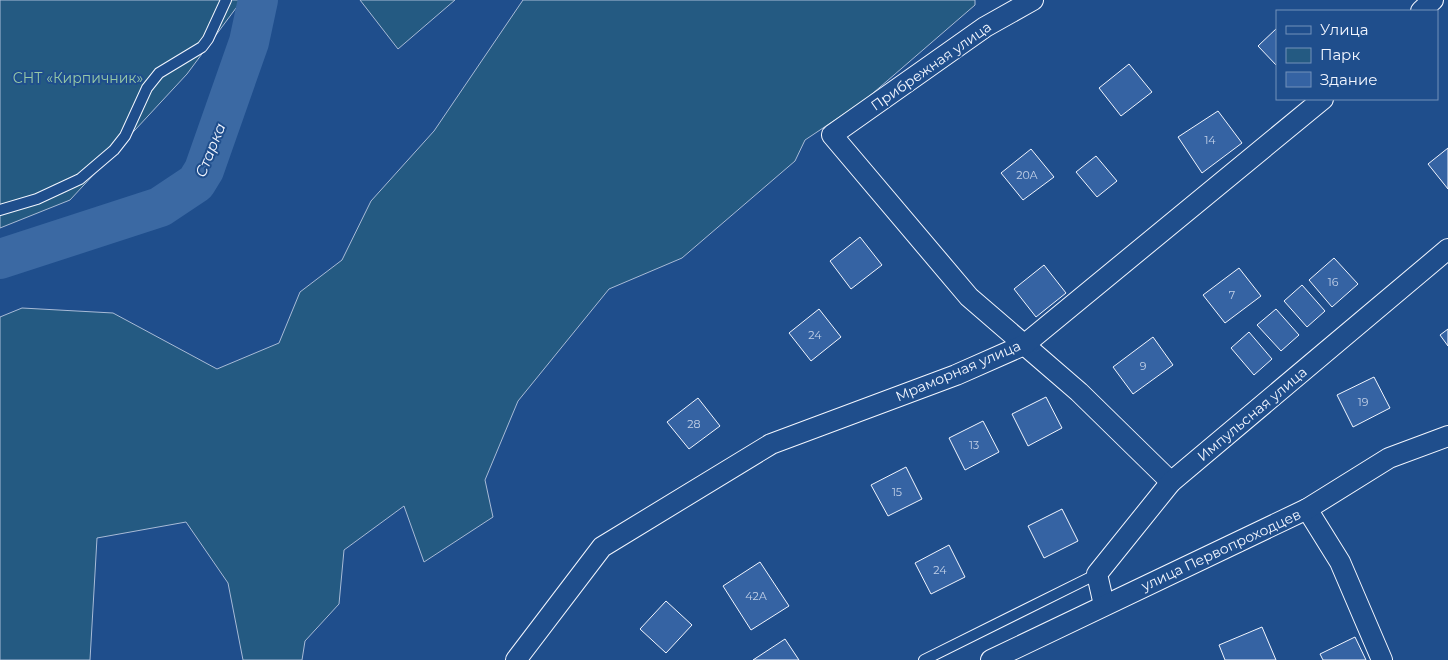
<svg xmlns="http://www.w3.org/2000/svg" width="1448" height="660" font-family="Montserrat,sans-serif">
<rect width="100%" height="100%" fill="#1f4e8c"/>
<g fill="#245a82" stroke="#a8bbd7">
<path d="M0 0H242L187 74 70 200 0 228Z"/>
<path d="M360 0H455L398 49Z"/>
<path d="M523 0H975V5L865 100 805 140 795 161 682 258 609 289 518 401 485 480 493 517 424 562 404 506 344 550 339 604 305 641 302 660H243L228 583 186 522 97 538 90 660H0V317L22 308 113 313 217 369 279 343 300 292 342 260 371 201 434 131Z"/>
</g>
<g fill="none" stroke-linecap="round" stroke-linejoin="round">
<path stroke="#3b69a3" stroke-width="40" d="M0 259 160 207 196 183 204 170 249 42 258 0"/>
</g>
<g fill="#3563a3" stroke="#f2f6ff">
<path d="M1277 28V66L1258 46Z"/>
<path d="M1129 64 1152 92 1121 116 1099 88Z"/>
<path d="M1218 111 1242 143 1202 173 1178 137Z"/>
<path d="M1448 148V189L1428 164Z"/>
<path d="M1031 149 1054 177 1023 200 1001 173Z"/>
<path d="M1096 156 1117 181 1097 197 1076 172Z"/>
<path d="M860 237 882 265 851 289 830 261Z"/>
<path d="M1334 258 1358 284 1332 307 1309 280Z"/>
<path d="M1044 265 1066 293 1036 317 1014 289Z"/>
<path d="M1239 268 1261 296 1225 323 1203 295Z"/>
<path d="M1302 285 1325 311 1307 327 1284 301Z"/>
<path d="M819 309 841 337 811 361 789 333Z"/>
<path d="M1276 309 1299 335 1281 351 1257 325Z"/>
<path d="M1448 329V346L1440 335Z"/>
<path d="M1249 332 1272 359 1254 375 1231 348Z"/>
<path d="M1153 337 1173 365 1133 394 1113 367Z"/>
<path d="M1374 377 1390 408 1353 427 1337 395Z"/>
<path d="M1046 397 1062 428 1028 446 1012 414Z"/>
<path d="M698 398 720 426 689 449 667 422Z"/>
<path d="M983 421 999 452 965 470 949 438Z"/>
<path d="M906 467 922 499 888 516 871 485Z"/>
<path d="M1062 509 1078 541 1044 558 1028 526Z"/>
<path d="M949 545 965 577 931 594 915 563Z"/>
<path d="M760 562 789 606 751 630 723 586Z"/>
<path d="M666 601 692 625 666 653 640 629Z"/>
<path d="M1262 627 1276 660H1225L1219 645Z"/>
<path d="M1355 637 1366 660H1323L1320 654Z"/>
<path d="M785 639 799 660H753Z"/>
</g>
<g fill="none" stroke-linecap="round" stroke-linejoin="round">
<defs>
<g id="service">
<path d="M0 210 37 199 80 179 114 150 125 136 147 88 159 73 202 47 208 39 226 0"/>
<path d="M924 660 1097 574"/>
</g>
<g id="minor">
<path d="M1033 0 985 27 832 135 969 297 1079 392 1171 482"/>
<path d="M1421 11 1433 0"/>
<path d="M1307 509 1340 562 1382 660"/>
<path d="M1104 605 1097 574 1171 482 1448 249"/>
<path d="M516 660 602 547 771 444 956 375 1024 345 1323 99"/>
<path d="M991 660 1307 509 1389 458 1448 436"/>
</g>
</defs>
<use href="#service" stroke="#f2f6ff" stroke-width="12"/>
<use href="#minor" stroke="#f2f6ff" stroke-width="22"/>
<use href="#service" stroke="#1f4e8c" stroke-width="10"/>
<use href="#minor" stroke="#1f4e8c" stroke-width="20"/>
</g>
<g text-anchor="middle" dominant-baseline="central" stroke-width="4" stroke-linejoin="round" paint-order="stroke">
<g font-size="11" fill="#c3d1e8">
<text x="1210" y="140">14</text>
<text x="1027" y="175">20А</text>
<text x="1333" y="282">16</text>
<text x="1232" y="295">7</text>
<text x="815" y="335">24</text>
<text x="1143" y="366">9</text>
<text x="1363" y="402">19</text>
<text x="694" y="424">28</text>
<text x="974" y="445">13</text>
<text x="897" y="492">15</text>
<text x="940" y="570">24</text>
<text x="756" y="596">42А</text>
</g>
<g font-size="14" fill="#f2f6ff" stroke="#1f4e8c">
<text transform="translate(931 66) rotate(-35)">Прибрежная улица</text>
<text transform="translate(958 371) rotate(-23)">Мраморная улица</text>
<text transform="translate(1252 414) rotate(-40)">Импульсная улица</text>
<text transform="translate(1221 550) rotate(-25)">улица Первопроходцев</text>
</g>
<g font-size="14" fill="#97c8a6" stroke="#1f4e8c">
<text x="78" y="78">СНТ «Кирпичник»</text>
</g>
<g font-size="15" font-style="italic" fill="#f2f6ff" stroke="#1f4e8c">
<text transform="translate(210 150) rotate(-68)">Старка</text>
</g>
</g>
<rect x="1276" y="10" width="162" height="90" fill="#1f4e8c" stroke="#7391ba"/>
<rect x="1286" y="26" width="25" height="8" fill="#1f4e8c" stroke="#7391ba"/>
<text x="1320" y="35" font-size="15" fill="#f2f6ff">Улица</text>
<rect x="1286" y="48" width="25" height="15" fill="#245a82" stroke="#7391ba"/>
<text x="1320" y="60" font-size="15" fill="#f2f6ff">Парк</text>
<rect x="1286" y="72" width="25" height="15" fill="#3563a3" stroke="#7391ba"/>
<text x="1320" y="85" font-size="15" fill="#f2f6ff">Здание</text>
</svg>
